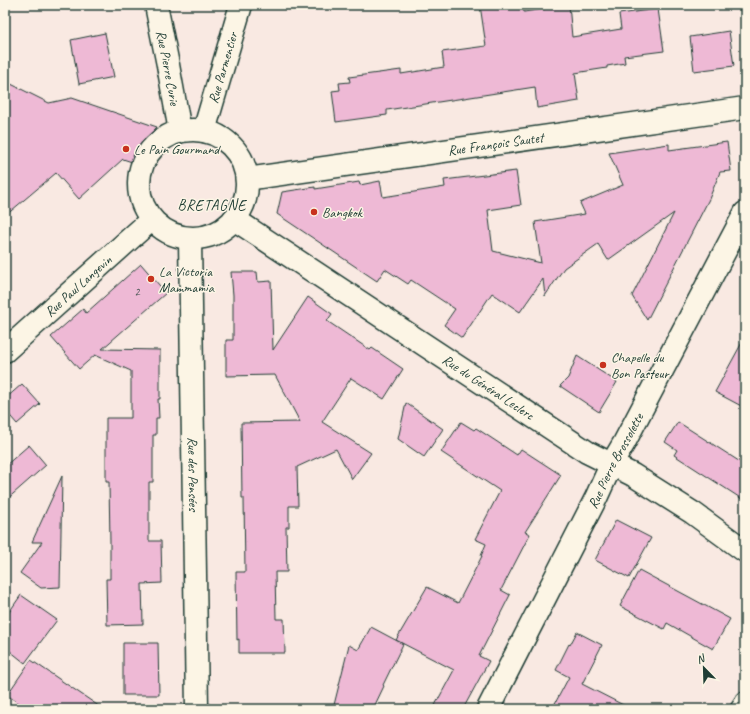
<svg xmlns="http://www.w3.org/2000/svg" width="750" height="714" font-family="Caveat,sans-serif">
<rect width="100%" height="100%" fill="#f9e9e2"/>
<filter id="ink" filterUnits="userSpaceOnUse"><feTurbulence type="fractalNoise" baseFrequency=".025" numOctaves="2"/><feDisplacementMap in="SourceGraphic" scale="8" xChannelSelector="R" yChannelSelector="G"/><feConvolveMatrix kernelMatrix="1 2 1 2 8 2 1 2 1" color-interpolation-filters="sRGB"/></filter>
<g filter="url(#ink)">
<g fill="#eeb9d5" stroke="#1f3d34">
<path d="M480 5H523L524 12 569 5 572 37 621 29 619 14 658 9 664 51 624 56 625 63 607 66V68L575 73 579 101 537 108 535 87 387 110V115L336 122 332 91 340 90 339 83 350 82 349 77 401 70V74L444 67 442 52 486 46Z"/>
<path d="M729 31 734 66 694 71 690 37Z"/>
<path d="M105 33 114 77 79 84 71 40Z"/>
<path d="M5 81 49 103 72 98 157 127 140 145 132 162 123 159 79 199 56 173 5 216Z"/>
<path d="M727 142 731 171 720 172 709 199 647 320 632 296 674 213 608 260 598 244 564 268 545 296 543 279 520 312 492 293 462 338 444 325 455 309 411 280 408 284 385 269 377 281 277 214 282 192 315 187V189L359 182 360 185 380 181 383 197 445 187 444 180 516 171 521 205 488 210 493 251 541 263 535 222 585 214 580 203 623 185 609 153 669 144V150Z"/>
<path d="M141 264 166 293 102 349 160 350V399H158L159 418H156V435H153V482H149V541H161L162 583 142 584 143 624 107 625 106 579H110V542L109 482H106V418H131V371L95 355 79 369 51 337 83 309 86 313Z"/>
<path d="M231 272H257L258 282 271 281 273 350 308 297 332 314 327 321 370 350 372 348 403 369 384 399 351 378 322 422 371 453 352 479 336 449 297 467 298 506H289V527H286L287 572H275L276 619H284L285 653H239V639L237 640 236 572H245L244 498H242L241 423 300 422 275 375 226 376V340H233V295Z"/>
<path d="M745 337V408L715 392Z"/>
<path d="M577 356 617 382 599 412 560 386 568 378Z"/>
<path d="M22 384 40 404 17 424 5 410V399Z"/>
<path d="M406 403 443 429 424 457 398 439Z"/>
<path d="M461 422 474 430 476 428 517 455 521 449 561 475 525 532 530 534 501 590 510 595 479 656 489 661 463 709H433L454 670 396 640 427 587 458 603 482 556H481L486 544 475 539 500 491 441 452Z"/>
<path d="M678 422 745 465V501L674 455 677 450 665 442Z"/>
<path d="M29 445 46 465 5 501V466Z"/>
<path d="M62 476 60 587 41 588 20 573 42 542H32Z"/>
<path d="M616 520 651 538 629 578 595 560Z"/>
<path d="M639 570 730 619 713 649 667 623 664 629 620 606Z"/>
<path d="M21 595 57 620 25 663 5 647V618Z"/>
<path d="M371 627 403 644 383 685 384 686 373 709H333L349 645 358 650Z"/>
<path d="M577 632 602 645 582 684 631 709H552L569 677 556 670 569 644 570 645Z"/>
<path d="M123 643H158L159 695H123Z"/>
<path d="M31 660 103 709H27L7 695Z"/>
</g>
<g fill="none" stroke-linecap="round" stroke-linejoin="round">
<defs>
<path id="lane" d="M739 709 745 700"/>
<g id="street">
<path id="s1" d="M156 5 168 65 180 131"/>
<circle cx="193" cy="184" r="54"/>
<path id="s2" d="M204 131 241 5"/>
<path id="s3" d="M247 179 745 108"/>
<path id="s4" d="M234 219 587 452 633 475 693 513 745 551"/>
<path id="s5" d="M190 239 197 709"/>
<path id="s6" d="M5 351 151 220"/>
<path id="s7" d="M488 709 596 498 611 465 624 443 745 213"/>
</g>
</defs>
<use href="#lane" stroke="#1f3d34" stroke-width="20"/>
<use href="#street" stroke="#1f3d34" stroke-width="25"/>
<use href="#lane" stroke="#fcf5e5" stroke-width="17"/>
<use href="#street" stroke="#fcf5e5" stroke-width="22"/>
</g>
</g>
<g fill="#c8321e" stroke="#fcf5e5" stroke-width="1.5">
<circle cx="126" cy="149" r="4"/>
<circle cx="314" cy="212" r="4"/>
<circle cx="151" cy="279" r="4"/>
<circle cx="603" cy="365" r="4"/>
</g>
<g text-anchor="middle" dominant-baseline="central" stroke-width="3" stroke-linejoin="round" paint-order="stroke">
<g font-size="12" fill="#535c5c">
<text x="137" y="292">2</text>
</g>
<g font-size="14" fill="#1f3d34" stroke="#fcf5e5">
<text stroke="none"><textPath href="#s1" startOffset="64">Rue Pierre Curie</textPath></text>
<text stroke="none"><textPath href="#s2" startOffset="66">Rue Parmentier</textPath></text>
<text stroke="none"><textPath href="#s3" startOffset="251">Rue François Sautet</textPath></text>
<text stroke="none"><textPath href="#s6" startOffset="98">Rue Paul Langevin</textPath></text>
<text stroke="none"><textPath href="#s4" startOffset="305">Rue du Général Leclerc</textPath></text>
<text stroke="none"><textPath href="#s7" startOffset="279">Rue Pierre Brossolette</textPath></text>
<text stroke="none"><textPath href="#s5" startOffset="235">Rue des Pensées</textPath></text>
</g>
<g font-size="14" fill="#1f3d34" stroke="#fcf5e5" text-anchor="start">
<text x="134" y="149">Le Pain Gourmand</text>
<text x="322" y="212">Bangkok</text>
<text x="159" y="271">La Victoria<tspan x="159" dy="16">Mammamia</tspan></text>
<text x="611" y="357">Chapelle du<tspan x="611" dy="16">Bon Pasteur</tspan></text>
</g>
<g font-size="15" letter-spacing="1" fill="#1f3d34" stroke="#fcf5e5">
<text x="212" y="205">BRETAGNE</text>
</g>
</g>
<rect width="750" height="714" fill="none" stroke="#fcf5e5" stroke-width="20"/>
<rect x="10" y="10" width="730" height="694" fill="none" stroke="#1f3d34" stroke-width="1.5" filter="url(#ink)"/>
<g transform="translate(704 668) rotate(337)" stroke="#fcf5e5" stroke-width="3" paint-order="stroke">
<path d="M0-3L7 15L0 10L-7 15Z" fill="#1f3d34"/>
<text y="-6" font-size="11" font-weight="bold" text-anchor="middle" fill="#1f3d34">N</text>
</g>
</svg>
